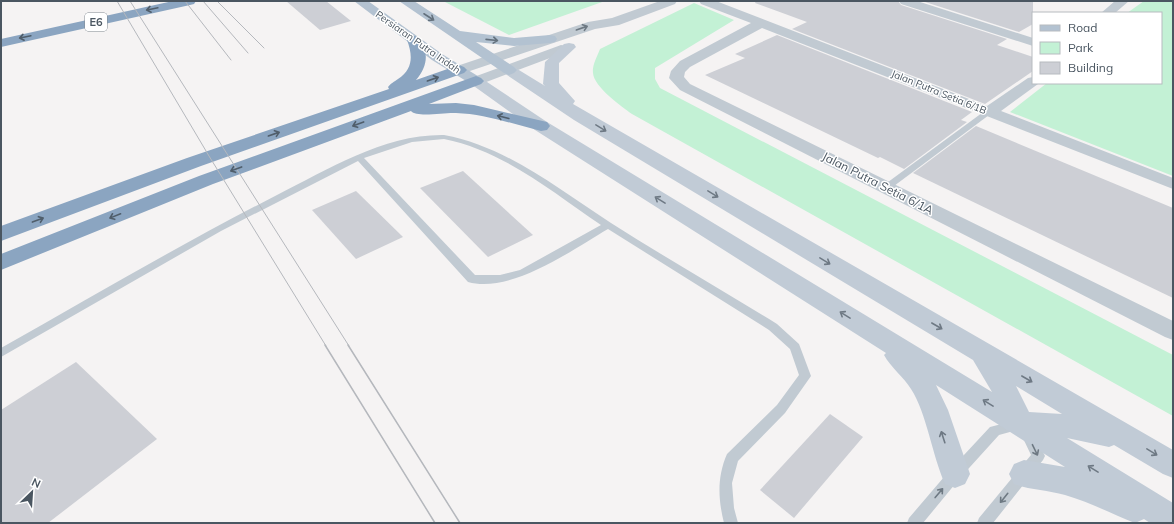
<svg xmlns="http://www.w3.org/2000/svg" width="1174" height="524" font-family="Mulish,sans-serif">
<rect width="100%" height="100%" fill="#f5f3f3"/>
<g fill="#c3f1d5">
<path d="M447 1H605L509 35 445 2Z"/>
<path d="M1144 1H1173V176L1010 112 1047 83H1161V13H1127Z"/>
<path d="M694 3 734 20 655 68V79L660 88 1173 355V416L632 114C621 106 594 87 593 73 592 65 597 57 600 49Z"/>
</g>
<g fill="#cdcfd5">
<path d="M286 1H326L351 21 320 30Z"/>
<path d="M756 1H898L901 5 1007 39 997 45 1033 57V71L985 104 792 29 807 22 755 3Z"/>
<path d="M922 1H1033V12L1037 13H1033V24L1019 32Z"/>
<path d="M777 35 972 112 961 120 967 122 904 169 880 157 878 158 705 75 745 58 735 54Z"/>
<path d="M976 126 1173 208V298L913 173Z"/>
<path d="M463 171 533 235 488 257 420 188Z"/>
<path d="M356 191 403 237 356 259 312 210Z"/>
<path d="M76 362 157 439 48 523H1V410Z"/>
<path d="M830 414 863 437 794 518 760 490Z"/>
</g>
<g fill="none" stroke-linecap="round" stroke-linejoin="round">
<g fill="#c1cad2" fill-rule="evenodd">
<path d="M986 110H992L993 112 890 189H884L883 187 884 185Z"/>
<path d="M444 135C508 147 558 189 611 223 666 258 722 290 777 324L799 344 811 376 785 413 738 461 732 483 734 508 738 523H724C718 499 717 477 727 454L777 405 799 375 790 349 769 330 608 229C572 250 511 294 468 282L358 161 221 231 1 357V348C93 296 183 243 277 195 329 169 384 134 444 135ZM444 139C504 151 552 192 601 225L520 270 500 275H475L364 158 412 142Z"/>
<path d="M1017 420 1021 421 1023 425 1021 429 999 435 960 478 923 523H907L909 518 950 470 990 427Z"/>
<path d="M1027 428 1032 430 1045 456 1043 460 993 523H977L979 518 1031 455 1021 434 1022 430Z"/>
</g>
<g fill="#c1cad2" fill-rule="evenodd">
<path d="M660 1H677L675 4 619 25 595 29 464 73 459 74 454 73 452 70 454 67 588 22 612 18Z"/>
<path d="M699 1H716L987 106 1028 78 1033 77V83H1039L1038 84 1001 111 1173 178V189L762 28 690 67 685 72 684 77 690 84 1173 321V340L1165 337 680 90 669 78 671 71 680 61 751 23 701 4Z"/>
<path d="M899 1H917L1033 38V46L901 4Z"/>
<path d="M1115 1H1129L1115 13H1101Z"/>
<path d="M561 45 566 46 568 49 566 52 481 84 476 85 471 84 469 81 471 78Z"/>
</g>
<path fill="#c1cbd6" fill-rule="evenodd" d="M569 43 574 44 576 47 559 63V83L575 101 573 104 1173 450V478L1163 474 1114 445 1109 447 1067 438 1173 503V523H1150L1144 519 1135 523C1112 514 1089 502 1065 495 1048 490 1030 490 1014 484L1009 474 1014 464 1024 460 1065 467 936 385 948 410 970 474 965 484 955 488 945 484C932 455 927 414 911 389 904 377 891 368 884 355L886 353 535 130 471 84 468 81 471 78 476 76 481 78 547 122 992 392 973 360 574 120 504 73 501 70 504 67 509 65 514 67 545 86 543 84 545 62 564 44ZM1016 386 1062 414 1029 412Z"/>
<g fill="#b3c2d1" fill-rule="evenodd">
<path d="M354 1H368L442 54 481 78 484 81 481 84 476 86 471 84 432 60Z"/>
<path d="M399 1H414L460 31 514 38 550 35 555 36 557 39 555 42 550 43 514 46 476 42 514 67 517 70 514 73 509 75 504 73Z"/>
</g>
<g fill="#8ba5c1" fill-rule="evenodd">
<path d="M173 1H196L194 4 190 5 1 47V39Z"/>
<path d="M414 36 419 37C429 52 428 66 416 80L459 65 464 67 467 70 464 73 201 166 1 241V226L187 158 389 89 388 87C391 83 394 82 398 79 413 69 413 56 407 40L409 37Z"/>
<path d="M476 76 481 78 484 81 481 84 429 104 456 103 474 105 547 122 550 126 547 130 541 131C513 124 485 114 456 113 446 112 417 118 411 111L213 184 1 270V254L199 176Z"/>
</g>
<g stroke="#b5b8bd" stroke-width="1">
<path d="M117 1 209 156 326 346"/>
<path d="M130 1 349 346"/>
<path d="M185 1 231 60"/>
<path d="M203 1 248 53"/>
<path d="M217 1 264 48"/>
</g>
<g stroke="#b5b8bd" stroke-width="1.5">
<path d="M325 345 435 523"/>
<path d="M348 345 460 523"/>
</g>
</g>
<defs><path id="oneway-shaft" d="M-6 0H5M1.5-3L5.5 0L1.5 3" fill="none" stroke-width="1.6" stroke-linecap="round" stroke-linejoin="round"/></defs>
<g stroke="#505e6b">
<use href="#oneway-shaft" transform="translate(152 9) rotate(168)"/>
<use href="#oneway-shaft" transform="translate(25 37) rotate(168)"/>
<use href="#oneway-shaft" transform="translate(433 79) rotate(-19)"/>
<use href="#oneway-shaft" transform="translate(503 117) rotate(-166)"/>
<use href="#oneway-shaft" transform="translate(358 124) rotate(160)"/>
<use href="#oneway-shaft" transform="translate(274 134) rotate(-19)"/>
<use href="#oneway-shaft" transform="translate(236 169) rotate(160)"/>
<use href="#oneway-shaft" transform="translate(115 216) rotate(158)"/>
<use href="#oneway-shaft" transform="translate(38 220) rotate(-20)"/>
</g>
<g stroke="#64717d">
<use href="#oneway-shaft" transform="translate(429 17) rotate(33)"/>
<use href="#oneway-shaft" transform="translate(492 40) rotate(6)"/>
</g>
<g stroke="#6e7983">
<use href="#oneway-shaft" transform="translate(582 28) rotate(-19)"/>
<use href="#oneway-shaft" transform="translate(1035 450) rotate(64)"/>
<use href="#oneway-shaft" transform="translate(939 493) rotate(-50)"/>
<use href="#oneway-shaft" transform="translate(1004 498) rotate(129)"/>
</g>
<g stroke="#6e7984">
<use href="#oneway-shaft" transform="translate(601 128) rotate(31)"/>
<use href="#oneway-shaft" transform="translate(713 194) rotate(31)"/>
<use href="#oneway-shaft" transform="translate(660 200) rotate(-148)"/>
<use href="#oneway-shaft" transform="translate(825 261) rotate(31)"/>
<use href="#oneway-shaft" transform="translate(845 315) rotate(-148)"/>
<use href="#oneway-shaft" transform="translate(937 326) rotate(30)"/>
<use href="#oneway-shaft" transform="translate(1027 379) rotate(30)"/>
<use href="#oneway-shaft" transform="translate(988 403) rotate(-148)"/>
<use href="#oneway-shaft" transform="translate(943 437) rotate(-108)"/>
<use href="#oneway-shaft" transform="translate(1152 452) rotate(31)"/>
<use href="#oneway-shaft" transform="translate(1093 469) rotate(-148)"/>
</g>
<g text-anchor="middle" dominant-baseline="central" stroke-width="3" stroke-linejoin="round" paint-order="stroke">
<g font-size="10" fill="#4a5661" stroke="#fff">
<text transform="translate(418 42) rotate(35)">Persiaran Putra Indah</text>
<text transform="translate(939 92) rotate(22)">Jalan Putra Setia 6/1B</text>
</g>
<rect fill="#fff" stroke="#808990" stroke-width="1" x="85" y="13" width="22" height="18" rx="3"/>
<g font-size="11" font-weight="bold" fill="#4a5661">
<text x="96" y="22">E6</text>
</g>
<g font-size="12" fill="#4a5661" stroke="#fff">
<text transform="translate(878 183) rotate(27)">Jalan Putra Setia 6/1A</text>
</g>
</g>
<rect width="1174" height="524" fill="none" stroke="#4a5661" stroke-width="4"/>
<rect x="1032" y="12" width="130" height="72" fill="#ffffff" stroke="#b7bbc0"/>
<rect x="1040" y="25" width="20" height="6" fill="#b3c2d1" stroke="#b7bbc0"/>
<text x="1068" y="32" font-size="12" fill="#4a5661">Road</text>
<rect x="1040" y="42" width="20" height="12" fill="#c3f1d5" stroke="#b7bbc0"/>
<text x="1068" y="52" font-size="12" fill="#4a5661">Park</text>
<rect x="1040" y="62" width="20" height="12" fill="#cdcfd5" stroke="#b7bbc0"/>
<text x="1068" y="72" font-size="12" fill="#4a5661">Building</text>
<g transform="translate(32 492) rotate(25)" stroke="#ffffff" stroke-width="3" paint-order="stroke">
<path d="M0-3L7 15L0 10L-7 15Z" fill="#4a5661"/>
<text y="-6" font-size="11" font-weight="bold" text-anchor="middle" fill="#4a5661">N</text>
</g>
</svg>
